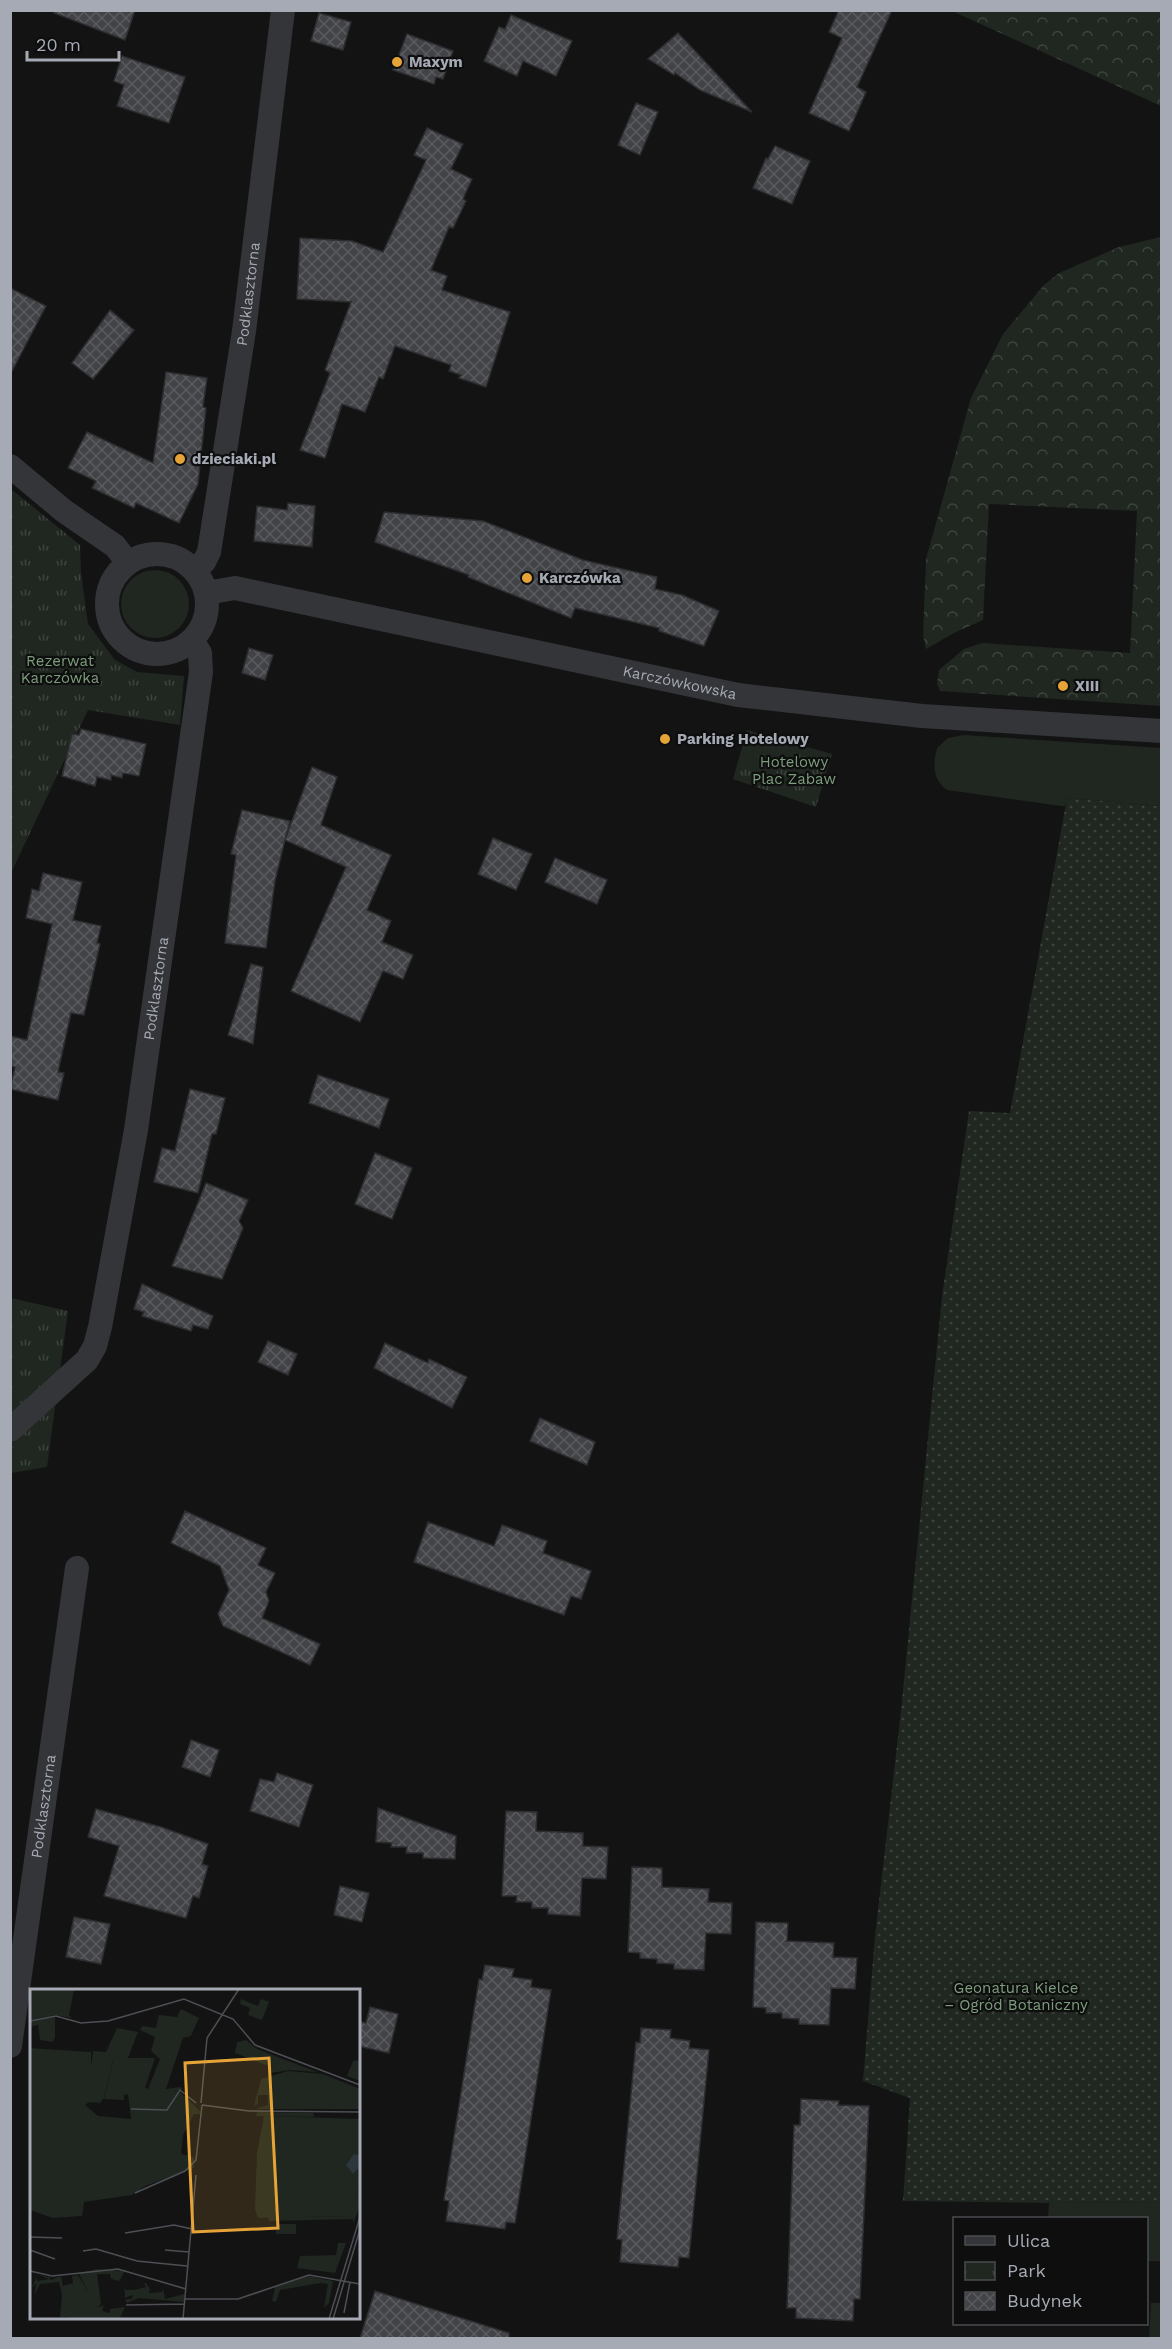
<svg xmlns="http://www.w3.org/2000/svg" width="1172" height="2349" font-family="'Work Sans',sans-serif">
<defs>
<pattern id="forest-crowns" width="20" height="18" patternUnits="userSpaceOnUse" patternTransform="scale(1.5)"><rect width="20" height="18" fill="#1f2720"/><path d="M2 6a3 3 0 1 1 6 0M12 15a3 3 0 1 1 6 0" fill="none" stroke="#3d443e"/></pattern>
<pattern id="park-tufts" width="24" height="20" patternUnits="userSpaceOnUse" patternTransform="scale(1.5)"><rect width="24" height="20" fill="#1f2720"/><path d="M3 7l-1-3M5 7V3M7 7l1-3M15 17l-1-3M17 17v-4M19 17l1-3" fill="none" stroke="#3d443e"/></pattern>
<pattern id="garden-dots" width="8" height="8" patternUnits="userSpaceOnUse" patternTransform="scale(1.5)"><rect width="8" height="8" fill="#1f2720"/><path d="M2 2h.1M6 6h.1" fill="none" stroke="#3d443e" stroke-width="1.8" stroke-linecap="round"/></pattern>
<pattern id="building-cross-hatch" width="8" height="8" patternUnits="userSpaceOnUse" patternTransform="scale(1.5)"><rect width="8" height="8" fill="#424347"/><path d="M0 0l8 8M0 8l8-8" fill="none" stroke="#5a5b5f"/></pattern>
</defs>
<rect width="100%" height="100%" fill="#131314"/>
<g fill="#1f2720">
<circle cx="155" cy="604" r="34"/>
<path d="M963 735 1161 748V806L1067 798 1065 806H1061L947 790C932 779 933 764 937 748L948 738Z"/>
<path d="M1161 2202V2261H1147L1146 2218H1048L1049 2203Z"/>
<path d="M1151 2303H1161V2338H1149Z"/>
</g>
<g fill="url(#forest-crowns)">
<path d="M952 11H1161V106Z"/>
<path d="M1161 237V706L940 691 937 684 939 670 964 649 982 643 1130 653 1137 511 989 504 983 620 954 633 926 649 923 635 926 559 971 398 1003 334 1044 285 1059 273 1119 247Z"/>
</g>
<g fill="url(#park-tufts)">
<path d="M11 489 80 545 81 572 88 624 115 660 137 672 184 676 180 725 88 710 11 873Z"/>
<path d="M747 730 832 754 816 807 733 779Z"/>
<path d="M11 1298 68 1311 47 1467 11 1473Z"/>
</g>
<path fill="url(#garden-dots)" d="M1067 798 1161 806V2202L1049 2203 903 2201 910 2098 863 2081 875 1936 901 1711 942 1296 969 1111 1010 1113Z"/>
<g fill="url(#building-cross-hatch)" stroke="#2d2d30" stroke-width="1.5">
<path d="M54 10H135L125 40 54 13Z"/>
<path d="M839 10H892L857 87 866 92 849 131 809 113 842 38 829 32Z"/>
<path d="M319 13 351 22 343 50 311 41Z"/>
<path d="M511 15 572 41 556 76 523 61 517 76 484 61 499 27 505 29Z"/>
<path d="M678 33 697 53 752 112 700 90 675 73 674 75 648 59Z"/>
<path d="M407 34 453 51 443 79 436 77 434 84 393 70Z"/>
<path d="M122 56 185 77 169 123 117 106 124 85 114 81Z"/>
<path d="M636 103 658 112 640 155 618 145Z"/>
<path d="M427 128 463 144 451 169 472 179 463 199 466 201 453 228 449 227 431 270 447 276 442 290 510 312 486 387 459 378 461 375 449 371 451 365 395 346 383 379 379 377 365 412 342 404 325 458 300 450 330 373 325 370 351 302 297 299 300 238 352 241 383 252 426 160 414 155Z"/>
<path d="M775 146 810 161 792 204 753 188 766 158 768 159Z"/>
<path d="M10 288 46 306 10 375Z"/>
<path d="M110 310 134 330 93 379 72 363Z"/>
<path d="M166 372 207 378 203 407 206 408 198 484 179 523 136 503 134 508 92 488 96 481 68 468 87 432 153 463Z"/>
<path d="M288 503 315 506 312 547 254 541 257 506 287 510Z"/>
<path d="M384 512 483 521 583 560 657 577 655 589 682 595 719 611 704 646 659 631V628L575 608 571 618 468 577 469 575 375 542Z"/>
<path d="M249 648 273 655 265 680 242 673Z"/>
<path d="M81 729 146 744 139 776 123 773 122 778 111 775V780L97 777 95 786 62 776 72 734 79 735Z"/>
<path d="M312 767 337 777 321 825 391 855 367 910 391 921 382 942 413 955 403 979 383 971 360 1022 291 991 346 867 285 840 275 881 266 948 225 943 236 855 231 854 242 810 290 821 285 840Z"/>
<path d="M493 838 532 854 516 890 478 874Z"/>
<path d="M555 858 607 880 597 904 545 882Z"/>
<path d="M43 873 82 882 73 920 101 926 97 943 100 944 84 1015 71 1013 58 1072 64 1073 58 1100 10 1089 15 1067 10 1066V1036L27 1040 52 924 26 918 32 889 39 891Z"/>
<path d="M251 964 263 967 253 1044 228 1035Z"/>
<path d="M318 1075 389 1099 379 1128 309 1103Z"/>
<path d="M190 1089 225 1098 216 1134H212L198 1193 154 1182 162 1148 175 1151Z"/>
<path d="M375 1153 412 1168 392 1219 355 1204Z"/>
<path d="M206 1183 248 1200 239 1221 243 1228 222 1279 172 1266Z"/>
<path d="M142 1284 213 1316 208 1329 193 1325 191 1331 142 1316 144 1312 134 1309Z"/>
<path d="M268 1341 297 1354 288 1375 258 1362Z"/>
<path d="M385 1343 428 1363 429 1359 467 1377 452 1408 374 1368Z"/>
<path d="M540 1418 595 1442 587 1465 530 1441Z"/>
<path d="M185 1511 266 1548 258 1565 275 1573 266 1592 269 1601 262 1618 320 1644 310 1665 223 1626 218 1614 229 1590 220 1566 171 1543Z"/>
<path d="M428 1522 494 1546 502 1525 547 1541 543 1553 591 1571 581 1599 571 1596 564 1615 414 1562Z"/>
<path d="M191 1740 219 1750 210 1777 182 1767Z"/>
<path d="M277 1773 313 1785 299 1827 250 1811 260 1779 274 1782Z"/>
<path d="M378 1808 456 1836 455 1859 423 1858V1853H406L407 1847H391L392 1843 376 1842Z"/>
<path d="M96 1809 161 1827 208 1844 202 1864 208 1866 199 1898 193 1896 186 1918 104 1896 119 1846 88 1837Z"/>
<path d="M506 1811 537 1812 536 1831 583 1833V1846L608 1847 606 1879 582 1878 580 1916 548 1914V1908H532V1902H516L517 1896H502Z"/>
<path d="M632 1867 662 1868V1887L709 1889 708 1902 732 1903 731 1934 706 1933 704 1970 674 1969V1964L657 1963V1959L640 1958V1953L628 1952Z"/>
<path d="M340 1886 369 1893 362 1922 334 1915Z"/>
<path d="M74 1917 110 1924 101 1964 66 1957Z"/>
<path d="M756 1922 788 1923 787 1941 834 1943 833 1957 857 1958 855 1989 831 1988 829 2025 799 2024V2019L782 2018V2013H766V2008L753 2007Z"/>
<path d="M485 1965 514 1969 512 1977 532 1980 531 1987 551 1990 515 2223 506 2222 505 2229 446 2221 449 2201 444 2200 479 1979 482 1980Z"/>
<path d="M370 2007 398 2014 389 2053 358 2046V2021L366 2023Z"/>
<path d="M641 2028 671 2030 670 2038 690 2041 689 2048 709 2050 689 2258 679 2257 678 2267 620 2262 622 2240 617 2239 636 2042 640 2043Z"/>
<path d="M801 2099 839 2101 838 2105 869 2106 860 2299H854L853 2321 796 2318V2308H787L794 2125H800Z"/>
<path d="M375 2291 509 2333V2338H360Z"/>
</g>
<g fill="none" stroke-linecap="round" stroke-linejoin="round">
<g stroke="#343539" stroke-width="24">
<path d="M10 466 64 511 115 546 128 563"/>
<circle cx="157" cy="604" r="50"/>
<path id="s1" d="M194 570 204 562 209 552 244 331 283 10"/>
<path id="s2" d="M206 593 235 588 738 695 922 716 1162 731"/>
<path id="s3" d="M10 1430 87 1360 95 1346 100 1327 136 1130 201 672 200 653 192 640"/>
<path id="s4" d="M10 2046 77 1568"/>
</g>
</g>
<g fill="#e6a438" stroke="#0e0e0f" stroke-width="2">
<circle cx="397" cy="62" r="6"/>
<circle cx="180" cy="459" r="6"/>
<circle cx="527" cy="578" r="6"/>
<circle cx="1063" cy="686" r="6"/>
<circle cx="665" cy="739" r="6"/>
</g>
<g text-anchor="middle" dominant-baseline="central" stroke-width="4.5" stroke-linejoin="round" paint-order="stroke">
<g font-size="15" font-weight="bold" fill="#a5aab4" stroke="#0e0e0f" text-anchor="start">
<text x="409" y="62">Maxym</text>
<text x="192" y="459">dzieciaki.pl</text>
<text x="539" y="578">Karczówka</text>
<text x="1075" y="686">XIII</text>
<text x="677" y="739">Parking Hotelowy</text>
</g>
<g font-size="15" fill="#a5aab4" stroke="#0e0e0f">
<text stroke="none"><textPath href="#s1" startOffset="285">Podklasztorna</textPath></text>
<text stroke="none"><textPath href="#s2" startOffset="484">Karczówkowska</textPath></text>
<text stroke="none"><textPath href="#s3" startOffset="483">Podklasztorna</textPath></text>
<text stroke="none"><textPath href="#s4" startOffset="242">Podklasztorna</textPath></text>
</g>
<g font-size="15" fill="#7d9e7d" stroke="#0e0e0f">
<text x="60" y="661">Rezerwat<tspan x="60" dy="17">Karczówka</tspan></text>
<text x="794" y="762">Hotelowy<tspan x="794" dy="17">Plac Zabaw</tspan></text>
<text x="1016" y="1988">Geonatura Kielce<tspan x="1016" dy="17">– Ogród Botaniczny</tspan></text>
</g>
</g>
<g transform="translate(30 1989)">
<rect width="330" height="330" fill="#131314"/>
<path d="M0 0H55L44 1 39 26 42 29 25 26 0 31ZM211 10 228 17 231 10 239 13 232 31 218 26 220 19 210 15ZM151 20 169 29 161 47 153 49 136 100 150 98 153 100 101 117 99 109 118 100 130 70 121 62 125 48 110 41 112 37 126 39 129 26 147 28ZM25 28V49L22 53 10 51 8 36 0 38V32ZM87 39 108 43 98 69H84L82 76 61 81 63 62 76 63ZM330 71V92L317 87 323 72ZM227 123 283 124 284 128 226 127ZM330 194V216L323 235V230L239 232 238 228 318 227ZM246 235H266V245H246ZM68 280 95 282 89 292 81 290 80 285H67L71 315 67 319 74 316 72 322 80 324V320L95 318 90 329 31 330 41 328H30L32 306 29 293 10 295 5 305 6 294 0 301 7 288V292L19 290 9 286 20 288V291L31 287 33 297 43 294 42 287 48 286 59 304 49 285 39 286ZM278 287 303 292 299 314 294 319 298 295 290 294 250 301 246 313 242 312 245 298ZM114 294H116L120 300 119 304 132 303 133 299 135 310 154 305V313L109 309 97 314 95 311 103 309 102 306 95 309 94 296 95 301H104L116 298Z" fill="#1f2720"/>
<path d="M216 51 227 60 287 83 260 81 240 84 241 78 205 64 207 53ZM258 82 293 85 330 100V120H225L238 116V106H228V115L224 117 231 90Z" fill="#1f2720"/>
<path d="M0 59 61 63V74L82 76 74 109 70 114 59 113 55 116 68 127 101 130 98 105 115 99 131 104 149 102 170 122V125H164L153 146 151 165 164 168V179L115 197 102 206 54 213 52 227 23 229 0 221ZM308 254H316L305 284 267 279 270 267 306 266Z" fill="#1f2720"/>
<path d="M84 69H125L114 102 94 106V111L74 110ZM234 127 330 130V194L319 227 228 229 225 220 227 164Z" fill="#1f2720"/>
<path d="M324 165 329 166 330 177 323 185 316 176Z" fill="#2d363c"/>
<path fill="none" stroke="#4d4f54" stroke-width="1.5" d="M0 32 26 27 51 34 78 32 154 10 203 30 225 56 330 96M171 114 177 49 209 0M172 116 219 122 330 123M101 120 137 121 150 101 166 114M105 204 155 182 166 171 172 116M95 244 144 236 162 240M0 248 32 249M0 261 25 270M135 261 159 263M53 262 66 260 107 272 157 277M0 282 22 287 88 280 156 300M155 310H208L279 286 330 295M96 316 155 315M314 324 320 293M153 330 166 186M299 330 330 228M303 330 330 240"/>
<path fill="#e6a438" fill-opacity="0.15" stroke="#e6a438" stroke-width="3" d="M239 69 248 239 163 243 155 74Z"/>
<rect width="330" height="330" fill="none" stroke="#a5aab4" stroke-width="3"/>
</g>
<rect width="1172" height="2349" fill="none" stroke="#a5aab4" stroke-width="24"/>
<rect x="953" y="2217" width="195" height="108" fill="#0e0e0f" stroke="#4a4c51" stroke-width="1.5"/>
<rect x="965" y="2236" width="30" height="9" fill="#343539" stroke="#4a4c51" stroke-width="1.5"/>
<text x="1007" y="2247" font-size="18" fill="#a5aab4">Ulica</text>
<rect x="965" y="2262" width="30" height="18" fill="url(#park-tufts)" stroke="#4a4c51" stroke-width="1.5"/>
<text x="1007" y="2277" font-size="18" fill="#a5aab4">Park</text>
<rect x="965" y="2292" width="30" height="18" fill="url(#building-cross-hatch)" stroke="#4a4c51" stroke-width="1.5"/>
<text x="1007" y="2307" font-size="18" fill="#a5aab4">Budynek</text>
<path d="M27 51v9h92v-9" fill="none" stroke="#a5aab4" stroke-width="3"/>
<text x="36" y="51" font-size="18" fill="#a5aab4" stroke="#0e0e0f" stroke-width="4.5" paint-order="stroke">20 m</text>
</svg>
